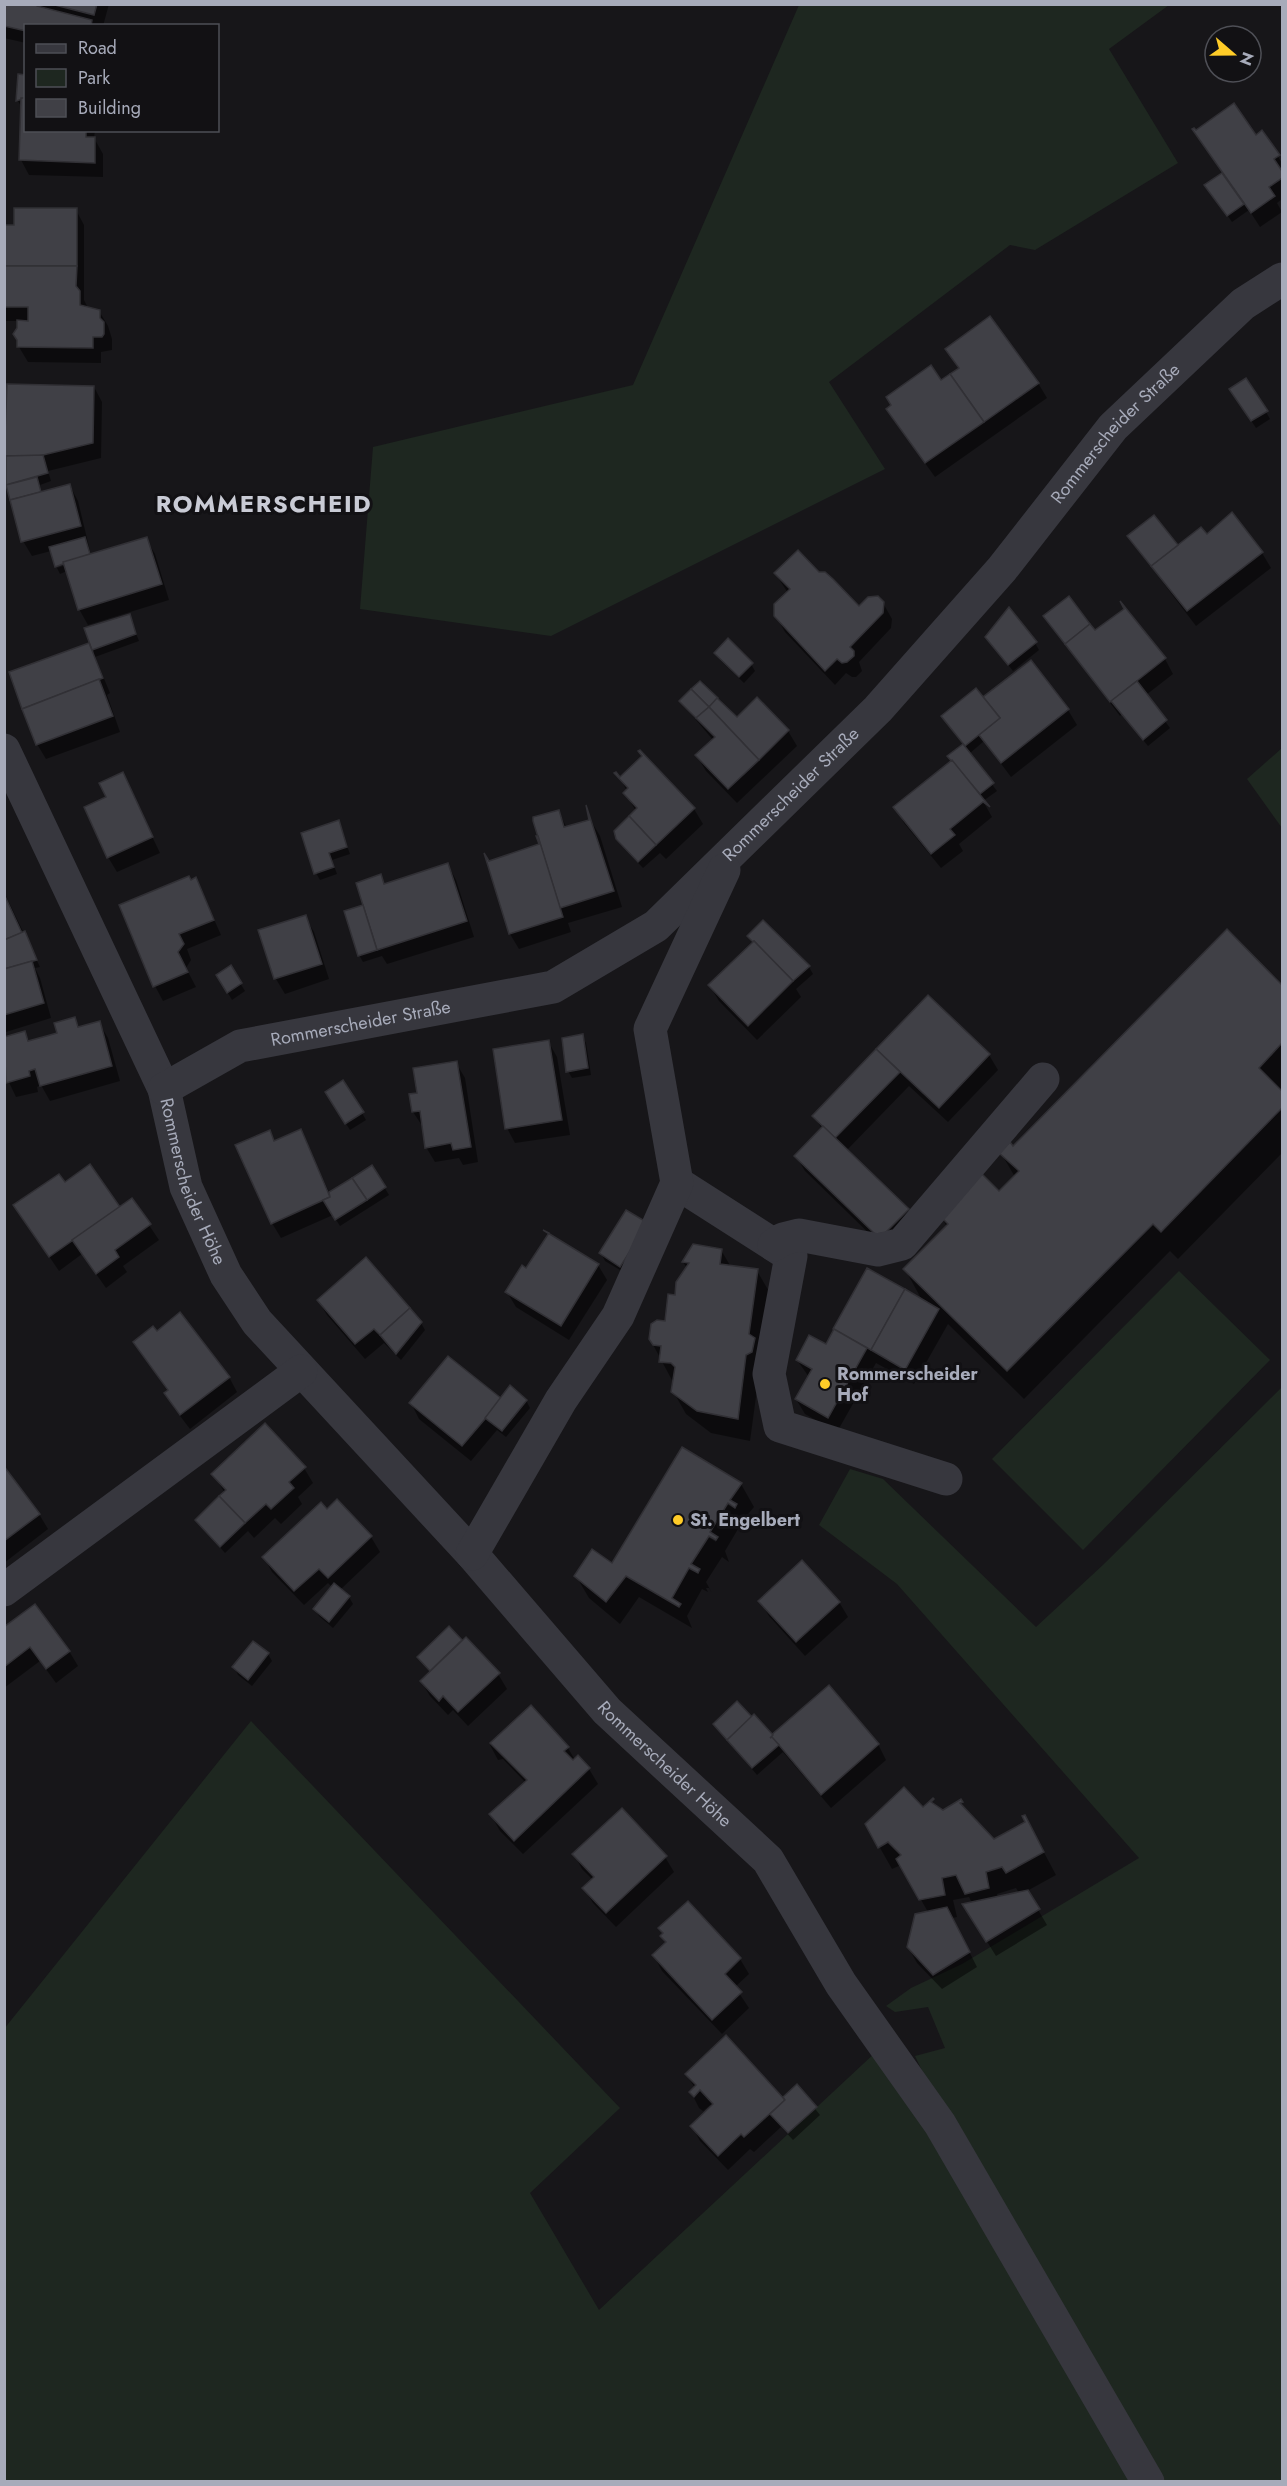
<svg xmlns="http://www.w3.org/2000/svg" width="1287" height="2486" font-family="Jost,sans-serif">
<rect width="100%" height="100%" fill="#171619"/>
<g fill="#1e2720">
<path d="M799 5H1169L1109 49 1178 163 1035 250 1010 245 829 382 885 469 551 636 360 609 373 447 633 385Z"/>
<path d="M1282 748V828L1247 779Z"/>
<path d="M1179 1271 1270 1360 1083 1550 992 1459Z"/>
<path d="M1282 1387V2481H1165L937 2102 915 2056 945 2048 928 2007 895 2012 886 2006 911 1988 962 1964 1139 1858 897 1584 819 1525 850 1469 883 1479 1036 1627 1104 1564Z"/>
<path d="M251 1721 620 2108 530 2193 599 2310 877 2051 1145 2481H5L4 2029Z"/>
</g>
<g fill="#0007" fill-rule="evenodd">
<path d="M4 4H109L103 26H26V43L4 38Z"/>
<path d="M19 76 26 130H95L94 138 103 154V177L29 175 21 160 22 108 18 101Z"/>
<path d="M1195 132 1255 137 1262 132 1282 163V199L1277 203 1282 212 1260 227 1249 210 1232 222 1206 185 1223 174Z"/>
<path d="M76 210 84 225V300L88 308 99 311 108 326 112 339V350L101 352V363L28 362 19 347V321H4V226H16Z"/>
<path d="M947 349 1038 383 1047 398 935 477 897 424 941 382 959 369Z"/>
<path d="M94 387 102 402 101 458 48 471 51 481 40 485 42 493 70 486 78 501 91 555 146 539 155 554 169 600 88 625 79 609 67 571 60 574 57 568 66 565 51 551 32 556 23 541 7 484V470H4V431Z"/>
<path d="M1235 396 1266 412 1270 419 1256 428Z"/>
<path d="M1133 543 1262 553 1271 568 1196 626Z"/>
<path d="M775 573 819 574 859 608 883 603 892 619 891 628 859 662 862 671 856 677H852L846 673 835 685 785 632 776 616 788 593Z"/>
<path d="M129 616 139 641 95 657 110 693 107 695 120 732 46 759 37 744 94 652 86 629Z"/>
<path d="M1095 632 1165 659 1173 674 1146 695 1170 728 1148 746 1122 714 1120 716 1071 651Z"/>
<path d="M987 638 1035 643 1039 650 1013 671Z"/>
<path d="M716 653 751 664 755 671 744 683 720 660Z"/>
<path d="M1030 663 1068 710 1077 725 1011 777 984 741 969 754 997 791 983 801 992 817 959 844 963 851 941 868 904 823 895 807 952 761 949 757 964 745 943 717 983 700Z"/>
<path d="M681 702 737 719 788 731 797 746 737 803 706 771 697 756 713 740Z"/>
<path d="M644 756 694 809 703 824 666 859 660 853 643 868 622 846 617 838 636 811 625 793 627 791 620 778Z"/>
<path d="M122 774 160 853 117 872 108 857V798Z"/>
<path d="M558 811 567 828 591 821 600 836 622 907 568 923 571 932 519 949 510 934 488 863 541 845Z"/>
<path d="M338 822 350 854 332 860 337 874 320 880 316 873Z"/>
<path d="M448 865 456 880 474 937 387 964 382 956 363 962 359 955 365 906 380 876 385 885Z"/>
<path d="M188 877 191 882 196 879 221 935 187 949 191 960 186 968 196 987 163 1001 155 986 121 905Z"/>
<path d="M4 892 40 967 35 968 40 978 51 1018 6 1032Z"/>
<path d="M305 917 314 932 329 979 285 994 276 979 260 931Z"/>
<path d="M1227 931 1282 987V1089L1280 1091 1282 1093V1153L1178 1259 1170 1251 1024 1399 948 1324 914 1384 876 1363 837 1432 805 1414 796 1399 809 1377 797 1360 923 1302 905 1269 947 1227 940 1214 999 1193 1015 1177 1001 1153 1013 1148Z"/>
<path d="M748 936 809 967 813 974 796 989 801 997 757 1040 719 1001 710 986 753 944Z"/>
<path d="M230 967 245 991 232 1000 218 976Z"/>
<path d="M928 997 989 1055 998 1070 948 1122 909 1086 846 1151 908 1210 916 1225 885 1249 805 1171 796 1156 822 1129 814 1116Z"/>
<path d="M74 1019 80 1028 99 1023 108 1038 120 1081 50 1101 41 1085 37 1087 38 1092 16 1097 4 1072V1039L25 1033 30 1042 58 1034Z"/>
<path d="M582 1036 586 1043 591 1075 572 1078 568 1071Z"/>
<path d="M548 1041 557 1057 570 1135 515 1143 507 1128Z"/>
<path d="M456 1063 465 1078 478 1162 463 1165 459 1158 435 1162 426 1147 423 1127 413 1112 419 1094Z"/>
<path d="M331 1100 362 1113 366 1120 350 1130Z"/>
<path d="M300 1131 330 1194 372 1167 389 1195 340 1226 333 1215 281 1238 272 1223 269 1132 275 1142Z"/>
<path d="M64 1185 120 1209 132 1200 159 1240 123 1266 127 1272 106 1288 82 1254 59 1271 15 1206Z"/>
<path d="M651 1231 625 1273 605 1261 601 1253Z"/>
<path d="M721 1250 731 1267 757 1271 770 1293 750 1441 711 1433 686 1414 673 1391 674 1384 650 1339 666 1323 687 1268 683 1262Z"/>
<path d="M598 1265 607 1280 569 1340 516 1307 507 1292 527 1270Z"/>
<path d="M318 1300 421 1323 425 1330 401 1360 384 1343 365 1359 327 1315Z"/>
<path d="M157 1333 229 1377 237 1392 190 1429 174 1408 166 1393 168 1392 135 1342Z"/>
<path d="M501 1400H526L530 1408 506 1437 497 1430 471 1461 419 1419 411 1403Z"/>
<path d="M304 1468 313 1483 298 1497 302 1504 281 1524 275 1518 254 1538 248 1531 225 1553 196 1520 225 1493 213 1474Z"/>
<path d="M4 1472 39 1514 48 1529 4 1563Z"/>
<path d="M741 1484 754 1507 744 1519 749 1528 741 1524 725 1551 729 1562 722 1557 706 1582 712 1593 709 1588H706L708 1592 702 1589 687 1616 692 1628 639 1597 620 1624 589 1598 576 1576 613 1565ZM722 1498 735 1506V1509L720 1500ZM702 1533 716 1538V1542Z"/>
<path d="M337 1501 371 1537 380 1552 340 1590 349 1597 353 1604 333 1628 319 1616 315 1609 332 1587 328 1583 304 1605 272 1572 264 1557Z"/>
<path d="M760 1601 839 1602 848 1617 805 1656 769 1616Z"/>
<path d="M449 1628 462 1643 498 1674 507 1689 468 1726 453 1710 448 1715 430 1696 421 1681 431 1672 419 1657Z"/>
<path d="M4 1629 69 1651 78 1666 56 1683 40 1661 4 1688Z"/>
<path d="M254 1643 268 1654 272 1661 252 1686 238 1675 234 1667Z"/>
<path d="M530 1708 568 1748 575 1760 578 1757 589 1769 598 1784 523 1854 500 1831 491 1815 526 1783 503 1759 498 1760 490 1745Z"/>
<path d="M714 1724 772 1737 878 1744 886 1760 831 1808 783 1752 757 1775Z"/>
<path d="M923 1809 994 1841 1040 1845 1056 1875 1027 1891 1047 1925 996 1956 973 1919 972 1903 969 1897 953 1900 957 1917 952 1918 977 1967 942 1989 917 1963 908 1947 928 1912 901 1865 892 1869 867 1825ZM1016 1888 1019 1893 998 1898 997 1894Z"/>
<path d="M574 1854 665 1857 674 1872 616 1927 593 1903 584 1888 593 1880 582 1869Z"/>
<path d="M688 1903 740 1959 749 1974 735 1987 749 2008 722 2034 662 1971 654 1956 667 1944 662 1936Z"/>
<path d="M686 2074 783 2099 797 2086 820 2115 793 2140 781 2127 754 2152 750 2149 728 2170 700 2141 692 2126 712 2107 710 2105 703 2111 699 2108 691 2092 695 2088Z"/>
</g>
<g fill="#404046" stroke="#313035" stroke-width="1.5">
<path d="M4 4H37V6L92 20 91 26H26V31L4 26Z"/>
<path d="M51 4H97L94 15Z"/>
<path d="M18 74 26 75V98L16 101Z"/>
<path d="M21 98H26V130H86V137H95V163L19 160Z"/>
<path d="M1234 103 1256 135 1262 130 1280 155 1274 159 1282 171V178L1269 187 1275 196 1251 213 1192 129 1194 128 1196 130Z"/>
<path d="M1222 173 1244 204 1227 216 1204 185Z"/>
<path d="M14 208H77V266H4V225H14Z"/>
<path d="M4 266H77L76 286 80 291V305L100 310V318L104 322V334L102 337H93V348L17 347V340L13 334 17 328V320L28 321V307H4Z"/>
<path d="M990 316 1039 383 984 422 950 374 959 368 945 349Z"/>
<path d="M931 365 941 380 950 374 984 422 925 463 886 409 891 405 886 397Z"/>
<path d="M1246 378 1268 411 1251 421 1229 389Z"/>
<path d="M7 384 94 386 93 443 39 456H4Z"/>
<path d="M43 455 48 473 6 485V456Z"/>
<path d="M37 477 41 492 10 500 6 485Z"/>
<path d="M70 484 81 526 21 542 10 500Z"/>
<path d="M1232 512 1263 552 1187 611 1151 566 1201 527 1207 534Z"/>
<path d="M1154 515 1178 545 1151 566 1127 536Z"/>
<path d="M85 537 90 554 55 567 49 547Z"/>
<path d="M147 537 162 584 78 610 63 562Z"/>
<path d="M798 550 819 572H825L833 579 859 606 868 597 878 596 884 602 883 613 850 647 854 651V656L847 662 842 663 837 659 825 671 774 616V604L790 589 774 573Z"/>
<path d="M1069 596 1090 624 1065 644 1043 616Z"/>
<path d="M1120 601 1166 658 1110 702 1065 644 1090 624 1095 630 1124 609Z"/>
<path d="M1009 607 1037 642 1008 665 985 637Z"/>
<path d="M130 614 136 634 92 650 84 628Z"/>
<path d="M728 638 753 663 739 677 714 653Z"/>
<path d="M89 643 103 678 22 709 9 672Z"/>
<path d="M1031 660 1069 709 1001 763 979 735 1000 718 983 697Z"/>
<path d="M99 679 113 716 36 745 22 709Z"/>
<path d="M700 681 718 698 709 707 691 689Z"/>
<path d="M1137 681 1167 720 1143 740 1111 701Z"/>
<path d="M976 688 1000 718 965 746 941 716Z"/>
<path d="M691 689 709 707 696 718 679 701Z"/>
<path d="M757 697 789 730 759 760 709 707 717 698 737 717Z"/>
<path d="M709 707 759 760 728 789 695 755 715 737 696 718Z"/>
<path d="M963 744 994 783 980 794 947 756Z"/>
<path d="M640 750 695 808 656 845 629 816 637 808 623 793 628 788 614 773 616 772 620 777 642 756 638 751Z"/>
<path d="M952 760 990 807 983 802 950 829 955 835 931 854 893 807Z"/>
<path d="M123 772 153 837 107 858 84 807 106 797 99 783Z"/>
<path d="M586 805 614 891 560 908 533 821V817L559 810 564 827 589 820Z"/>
<path d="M629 816 656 845 638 862 616 839 614 831Z"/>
<path d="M339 820 347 847 329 853 334 867 314 874 301 833Z"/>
<path d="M536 836H538L563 917 509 934 484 853 489 861 539 844Z"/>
<path d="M448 863 467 921 377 950 356 883 381 874 384 884Z"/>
<path d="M189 876 191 880 196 877 214 920 179 934 184 944 178 952 188 972 153 987 119 905Z"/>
<path d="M4 894 22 933 4 940Z"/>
<path d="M363 905 377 950 358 956 344 911Z"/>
<path d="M306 915 322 964 274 979 258 930Z"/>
<path d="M763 920 810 966 793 981 754 941 753 942 747 936Z"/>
<path d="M1227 929 1282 985V1043L1259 1068 1282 1091V1108L1161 1232 1153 1224 1007 1371 903 1269 948 1224 938 1214 980 1172 999 1191 1019 1171 999 1153 1010 1142 1013 1146Z"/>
<path d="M25 931 37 960 4 969V940Z"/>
<path d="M754 941 793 981 748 1026 708 985Z"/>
<path d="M32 961 44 1003 4 1015V969Z"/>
<path d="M231 965 242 983 227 993 216 975Z"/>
<path d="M928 995 990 1054 939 1108 876 1049Z"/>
<path d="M75 1017 78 1027 100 1021 112 1066 40 1086 35 1069 29 1071 30 1076 6 1083 4 1037 25 1031 28 1041 50 1035 57 1033 54 1023Z"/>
<path d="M583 1034 588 1068 566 1072 562 1038Z"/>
<path d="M549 1040 562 1120 505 1129 493 1049Z"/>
<path d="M876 1049 900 1072 835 1138 812 1116Z"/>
<path d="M457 1061 471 1147 453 1150 451 1143 425 1148 420 1111 412 1112 409 1094 417 1093 413 1068Z"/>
<path d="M343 1080 364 1112 345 1124 325 1092Z"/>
<path d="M823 1126 909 1209 885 1233 875 1234 794 1156Z"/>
<path d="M301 1129 330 1197 271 1224 235 1145 270 1130 274 1141Z"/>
<path d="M90 1164 120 1207 49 1257 13 1205 59 1174 65 1182Z"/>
<path d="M372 1165 386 1187 367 1200 352 1178Z"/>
<path d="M352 1178 367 1200 335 1220 323 1200 330 1197 329 1192Z"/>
<path d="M132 1198 151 1224 115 1250 119 1257 96 1274 72 1240Z"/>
<path d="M626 1210 648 1223 620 1267 599 1253Z"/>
<path d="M543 1230 599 1264 561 1326 505 1292 522 1265 526 1268 549 1233Z"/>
<path d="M693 1244 722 1249 720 1264 758 1269 749 1334 755 1338 752 1352 746 1355 738 1419 697 1411 671 1392 675 1367 671 1363 659 1362 661 1346 653 1345 649 1339 651 1324 657 1320 665 1321 668 1294 675 1295 676 1282 689 1263 682 1262Z"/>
<path d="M366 1257 410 1308 380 1335 374 1329 355 1344 317 1300Z"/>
<path d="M867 1268 905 1289 871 1350 833 1329Z"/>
<path d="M905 1289 939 1309 905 1370 871 1350Z"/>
<path d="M410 1308 422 1322 396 1354 380 1335Z"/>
<path d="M180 1312 230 1377 180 1415 164 1393 168 1390 133 1342 153 1326 157 1331Z"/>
<path d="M834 1329 867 1348 828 1418 795 1399 812 1369 796 1360 809 1335 826 1344Z"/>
<path d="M448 1356 502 1399 462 1446 409 1403Z"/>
<path d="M510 1385 527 1400 502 1431 485 1418Z"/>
<path d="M265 1423 306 1467 289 1482 294 1488 271 1509 266 1504 245 1523 219 1496 226 1490 211 1474Z"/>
<path d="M682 1447 742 1483 730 1500 737 1504 735 1508 728 1503 710 1532 718 1537 716 1540 709 1536 691 1564 700 1569 698 1573 689 1568 672 1598 681 1604 679 1607 626 1576 606 1602 574 1576 592 1549 612 1563Z"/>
<path d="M6 1469 40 1514 4 1541V1471Z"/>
<path d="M219 1496 245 1523 220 1547 195 1520Z"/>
<path d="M337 1499 372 1536 328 1578 319 1569 294 1591 262 1557 321 1502 327 1509Z"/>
<path d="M802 1560 840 1602 796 1642 758 1601Z"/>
<path d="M334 1583 350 1596 329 1622 313 1609Z"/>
<path d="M35 1604 70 1651 46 1669 30 1647 4 1667V1627Z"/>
<path d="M449 1626 462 1640 430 1671 417 1657Z"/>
<path d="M466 1637 500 1673 458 1712 443 1696 439 1701 420 1681Z"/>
<path d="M253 1641 269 1653 248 1680 232 1667Z"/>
<path d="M829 1685 879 1744 821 1795 779 1745 769 1737Z"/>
<path d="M737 1701 752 1717 727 1740 713 1724Z"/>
<path d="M531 1705 569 1747 564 1751 573 1760 578 1755 590 1768 514 1841 489 1814 527 1780 490 1743Z"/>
<path d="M754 1714 773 1735 770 1738 772 1737 779 1745 752 1768 727 1740Z"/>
<path d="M904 1787 923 1807 933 1798 934 1799 931 1802 943 1810 961 1799 963 1802 960 1803 994 1839 1025 1822 1022 1816 1025 1815 1044 1852 1006 1873 1002 1867 986 1872 989 1888 965 1894 956 1875 942 1878 945 1895 919 1900 896 1859 901 1855 888 1842 878 1848 865 1824Z"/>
<path d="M622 1808 667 1856 606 1913 582 1888 594 1877 572 1854Z"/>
<path d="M1028 1890 1040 1909 986 1942 962 1904Z"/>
<path d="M688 1901 741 1958 725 1974 742 1992 712 2020 652 1955 666 1942 660 1936 663 1933 658 1928Z"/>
<path d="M947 1907 970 1952 933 1975 907 1947 915 1914Z"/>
<path d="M726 2035 785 2100 744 2137 741 2134 718 2156 690 2126 713 2104 700 2090 694 2097 689 2092 696 2085 685 2074Z"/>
<path d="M797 2084 817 2107 788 2133 770 2114 785 2100 783 2097Z"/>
</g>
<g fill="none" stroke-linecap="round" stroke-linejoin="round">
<g stroke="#37373e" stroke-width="33">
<path id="s1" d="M4 750 164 1089 186 1187 226 1275 257 1322 472 1554 607 1711 768 1860 841 1984 940 2124 1148 2482"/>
<path id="s2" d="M164 1089 240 1046 553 987 656 926 878 709 1002 569 1113 427 1243 304 1282 279"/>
<path d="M677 1183 791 1256 769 1374 780 1426 946 1479"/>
<path d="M774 1245 783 1239 799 1235 878 1250 902 1244 1043 1079"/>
<path d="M472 1554 561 1400 618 1316 677 1183 650 1029 724 870"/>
<path d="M4 1590 301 1371"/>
</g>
</g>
<g fill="#ffcc28" stroke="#121114" stroke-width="2">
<circle cx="825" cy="1384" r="6"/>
<circle cx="678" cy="1520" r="6"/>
</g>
<g text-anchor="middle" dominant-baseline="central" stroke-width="6" stroke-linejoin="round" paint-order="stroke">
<g font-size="18" fill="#a7abba" stroke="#121114">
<text stroke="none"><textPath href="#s2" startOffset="1200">Rommerscheider Straße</textPath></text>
<text stroke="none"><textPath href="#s2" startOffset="714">Rommerscheider Straße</textPath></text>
<text stroke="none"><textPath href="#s2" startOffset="210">Rommerscheider Straße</textPath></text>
<text stroke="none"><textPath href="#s1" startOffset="472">Rommerscheider Höhe</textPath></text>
<text stroke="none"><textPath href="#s1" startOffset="1230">Rommerscheider Höhe</textPath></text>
</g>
<g font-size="18" font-weight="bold" fill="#a7abba" stroke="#121114" text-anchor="start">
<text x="837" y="1374">Rommerscheider<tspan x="837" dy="21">Hof</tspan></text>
<text x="690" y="1520">St. Engelbert</text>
</g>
<g font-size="24" font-weight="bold" letter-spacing="1.5" fill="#c9cbd5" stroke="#121114">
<text x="264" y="503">ROMMERSCHEID</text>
</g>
</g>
<rect width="1287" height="2486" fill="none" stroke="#a7abba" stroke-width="12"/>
<rect x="24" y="24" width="195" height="108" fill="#121114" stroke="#4e4f56" stroke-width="1.5"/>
<rect x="36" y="44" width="30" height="9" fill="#37373e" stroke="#4e4f56" stroke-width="1.5"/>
<text x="78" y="54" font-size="18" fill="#a7abba">Road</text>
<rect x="36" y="69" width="30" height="18" fill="#1e2720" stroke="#4e4f56" stroke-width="1.5"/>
<text x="78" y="84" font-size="18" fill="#a7abba">Park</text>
<rect x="36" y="99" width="30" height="18" fill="#404046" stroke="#4e4f56" stroke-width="1.5"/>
<text x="78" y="114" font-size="18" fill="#a7abba">Building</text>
<g transform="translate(1233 54) rotate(110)"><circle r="28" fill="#121114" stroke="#4e4f56" stroke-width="1.5"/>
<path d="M0-4.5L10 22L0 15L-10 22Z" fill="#ffcc28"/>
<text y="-9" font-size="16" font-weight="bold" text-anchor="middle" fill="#a7abba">N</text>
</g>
</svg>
